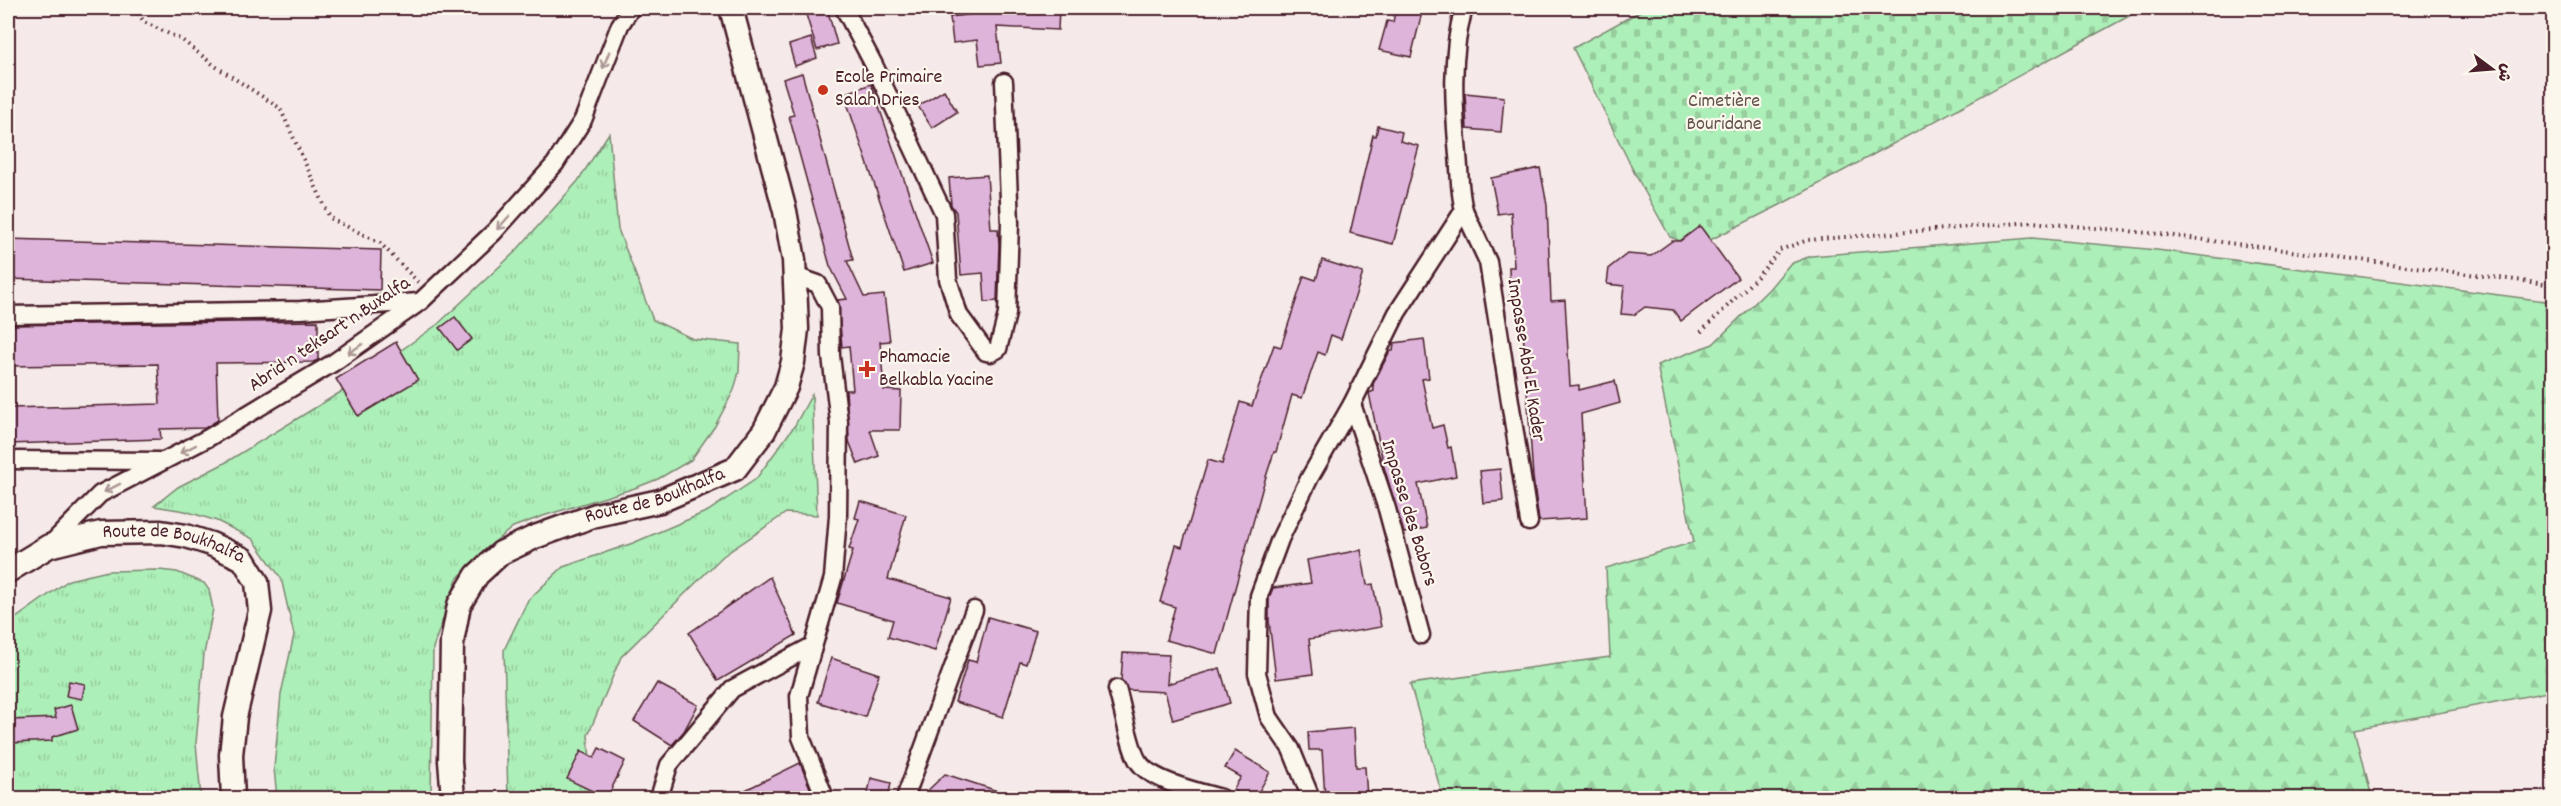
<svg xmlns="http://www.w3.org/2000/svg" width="2561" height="806" font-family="Dekko,'Playpen Sans Arabic',sans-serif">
<defs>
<pattern id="grass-tufts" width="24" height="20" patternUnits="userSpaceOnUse" patternTransform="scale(1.5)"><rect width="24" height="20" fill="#adefb8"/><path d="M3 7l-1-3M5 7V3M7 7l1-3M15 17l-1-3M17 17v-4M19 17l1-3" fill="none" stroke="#96cc9e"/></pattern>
<pattern id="forest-firs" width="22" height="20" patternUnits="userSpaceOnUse" patternTransform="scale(1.5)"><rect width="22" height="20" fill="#adefb8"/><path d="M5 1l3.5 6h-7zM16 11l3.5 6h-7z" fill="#96cc9e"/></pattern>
<pattern id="cemetery-stones" width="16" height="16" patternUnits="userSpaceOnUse" patternTransform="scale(1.5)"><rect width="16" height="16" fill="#adefb8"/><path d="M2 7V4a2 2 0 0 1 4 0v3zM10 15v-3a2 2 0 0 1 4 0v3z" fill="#96cc9e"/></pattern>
</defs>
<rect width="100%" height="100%" fill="#f5eae9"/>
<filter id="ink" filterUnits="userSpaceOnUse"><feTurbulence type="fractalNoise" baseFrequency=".0167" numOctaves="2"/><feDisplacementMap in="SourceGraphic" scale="12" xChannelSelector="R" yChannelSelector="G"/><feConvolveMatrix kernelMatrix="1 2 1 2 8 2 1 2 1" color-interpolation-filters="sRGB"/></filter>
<g filter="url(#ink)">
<g fill="url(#grass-tufts)" stroke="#7c8772" stroke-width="1.5">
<path d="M609 133 618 229 653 320 693 339 740 344 739 372 734 390 715 426 691 460 658 479 635 488 543 516 513 527 482 552 457 579 433 648 431 798H277L274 768 281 694 294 635 281 578 253 539 217 521 185 511 154 506 178 487 223 464 349 387 438 324 515 252 578 181Z"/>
<path d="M812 394 817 515 786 513 723 556 621 657 588 735 592 786 601 798H508L504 650 528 600 563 567 633 543 708 511 756 479 795 425Z"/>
<path d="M159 570 177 572 204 583 209 590 213 609 204 654 196 743 201 798H8V624L69 580 108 571Z"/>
</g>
<path fill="url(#forest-firs)" stroke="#7c8772" stroke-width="1.5" d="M2032 238 2157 250 2553 302V691L2355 729 2372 798H1443L1410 684 1610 657 1606 568 1694 542 1657 365 1713 344 1769 289 1790 264 1811 256Z"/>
<path fill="url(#cemetery-stones)" stroke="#7c8772" stroke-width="1.5" d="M1646 8H2144L1780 205 1706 242 1688 244 1670 237 1635 174 1573 48Z"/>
<g fill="#deb4db" stroke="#4a1f2b" stroke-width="1.5">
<path d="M804 8H827L837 44 817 50Z"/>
<path d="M1020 8H1059L1058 30 997 27 1001 63 980 65 977 40 953 43 950 17Z"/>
<path d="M1396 8H1423L1411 57 1379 50 1387 21 1393 22Z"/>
<path d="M811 38 817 58 795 66 789 45Z"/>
<path d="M802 73 853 260 847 261 864 297 884 295 890 341 880 342 884 390 901 391 900 430H870L879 456 858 464 849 441 846 390H853L849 346 842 347 838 300 847 299 830 266 789 116 794 115 783 79Z"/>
<path d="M871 84 933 263 904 272 844 94Z"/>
<path d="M944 90 957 112 932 128 918 106Z"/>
<path d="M1465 93 1504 97 1501 132 1467 129Z"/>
<path d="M1378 126 1402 132 1400 141 1419 146 1393 244 1350 233 1373 135 1376 136Z"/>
<path d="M1540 168 1547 205 1551 301 1565 300 1570 386 1579 385V390L1615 381 1620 403 1581 414 1587 518 1539 521 1533 477 1521 301H1510L1509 267H1514L1511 212 1498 214 1491 178Z"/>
<path d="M987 175 991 229H998L999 245 997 301 985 302 983 273 961 275 956 212 951 205 949 178Z"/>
<path d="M1700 226 1738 278 1681 321 1673 310 1645 307 1634 315 1621 314 1624 286 1607 284 1609 268 1627 254 1651 256 1672 241H1680Z"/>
<path d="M8 239 381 250 380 290 8 279Z"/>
<path d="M1322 260 1363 273 1341 339 1331 335 1325 355 1318 352 1302 398 1292 395 1276 452H1274L1263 486 1217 654 1166 640 1175 607 1160 602 1176 545 1182 547 1208 460 1222 464 1240 402 1252 406 1274 345 1281 347 1304 276 1316 280Z"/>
<path d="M455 317 472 339 457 350 440 328Z"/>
<path d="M318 321V360L313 362 216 363 218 420 205 428 160 429 161 439 8 444V408L160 404 158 364 8 366V325Z"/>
<path d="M1424 339 1429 378 1422 379 1432 428 1443 425 1448 448 1451 447 1456 476 1418 484 1427 528 1404 533 1384 467 1369 393 1374 391 1373 384 1390 351H1393L1394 343Z"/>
<path d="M396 342 418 380 358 416 336 379Z"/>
<path d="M1500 469 1503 501 1483 503 1480 471Z"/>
<path d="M860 501 906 515 888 579 951 597 935 651 888 637 893 620 837 603 853 550 849 549 859 519 855 518Z"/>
<path d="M1361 550 1367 585 1373 584 1381 627 1309 639 1313 674 1276 679 1269 621V598L1273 588 1311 583 1307 560Z"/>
<path d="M770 577 796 635 718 681 689 633Z"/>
<path d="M988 617 1036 631 1026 664 1020 662 1003 717 955 702 968 660 976 662Z"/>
<path d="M1123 653 1169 655 1167 684 1220 668 1230 703 1173 720 1165 692 1128 690 1121 680Z"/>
<path d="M831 658 879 674 865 717 818 702Z"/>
<path d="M69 681 85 684 82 699 66 696Z"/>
<path d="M657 683 698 705 684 731 672 745 634 721Z"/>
<path d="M71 705 78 729 52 737V741L13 743 11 720 56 718 54 710Z"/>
<path d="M1354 728 1356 767H1365L1367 798H1325L1322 750H1309L1308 732Z"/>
<path d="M599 748 625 761 607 798 567 779 581 751 594 758Z"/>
<path d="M1235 751 1270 772 1255 798H1248L1233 790 1241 777 1225 768Z"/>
<path d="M800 763 814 798H729Z"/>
<path d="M945 774 1010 795 1009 798H920Z"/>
<path d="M871 778 891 783 888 798H867Z"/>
</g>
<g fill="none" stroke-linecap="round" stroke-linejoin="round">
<defs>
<g id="minor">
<path d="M844 8 874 65 944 214 948 279 959 315 986 352 991 353 998 349 1007 314 1010 223 1004 82"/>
<path d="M1464 210 1488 262 1529 522"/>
<path d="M795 276 818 284 830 307 831 356 839 422 838 516 833 578 799 696 801 737 825 798"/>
<path d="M8 315 301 310 419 302"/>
<path d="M1352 404 1387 509 1421 635"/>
<path d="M8 460 160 461"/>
<path d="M49 546 100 494 208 438 333 363 420 302 494 232 555 164 583 120 620 25 631 8"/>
<path d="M1117 689C1122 705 1130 749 1138 761 1150 781 1199 792 1221 798"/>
<path d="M659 798 669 765 732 689 812 646"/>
<path d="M905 798 974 610"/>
<path d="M1311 798 1291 749 1269 717 1257 673 1259 596 1280 539 1310 477 1352 404 1397 313 1464 210C1459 192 1460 174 1458 155 1454 107 1450 55 1464 8"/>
</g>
<g id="secondary">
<path id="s1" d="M8 571 49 546 101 533 161 532 186 536 211 544 243 559 257 582 260 611 235 717 231 755 233 798"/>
<path id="s2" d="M453 798 450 761 452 642 459 605 477 575 501 553 535 537 596 515 660 501 735 469 764 431 786 387 793 362 797 329 794 260 785 211 731 8"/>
</g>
</defs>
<use href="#minor" stroke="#4a1f2b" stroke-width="21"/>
<use href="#secondary" stroke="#4a1f2b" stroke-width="27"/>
<g stroke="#4a1f2b" stroke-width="4" stroke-dasharray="1.5 4.5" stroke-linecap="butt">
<path d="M135 8 144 22 182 40 215 66 280 108 330 218 380 243 418 282"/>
<path d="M1701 332 1757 277 1780 250 1808 240 2032 222 2159 234 2554 285"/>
</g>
<use href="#minor" stroke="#fbf7ec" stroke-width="16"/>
<use href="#secondary" stroke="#fbf7ec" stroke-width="22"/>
</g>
<defs><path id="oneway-shaft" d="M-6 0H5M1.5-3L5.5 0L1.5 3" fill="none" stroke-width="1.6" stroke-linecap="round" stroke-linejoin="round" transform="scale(1.5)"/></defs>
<g stroke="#ab9695">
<use href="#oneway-shaft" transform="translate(606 60) rotate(111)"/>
<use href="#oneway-shaft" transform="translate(503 223) rotate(132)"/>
<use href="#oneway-shaft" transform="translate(355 349) rotate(147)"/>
<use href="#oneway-shaft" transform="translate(188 449) rotate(153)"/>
<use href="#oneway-shaft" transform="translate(112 488) rotate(153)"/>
</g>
</g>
<g fill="#c8321e" stroke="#fbf7ec" stroke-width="2">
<circle cx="823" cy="90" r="6"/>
<path d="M864 360h6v6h6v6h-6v6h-6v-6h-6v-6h6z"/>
</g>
<g text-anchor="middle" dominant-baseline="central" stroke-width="4.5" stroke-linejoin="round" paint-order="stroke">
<g font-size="20" fill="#4a1f2b" stroke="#fbf7ec" text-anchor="start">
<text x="835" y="78">Ecole Primaire<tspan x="835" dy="23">Salah Dries</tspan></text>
<text x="879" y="358">Phamacie<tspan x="879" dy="23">Belkabla Yacine</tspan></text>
</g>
<g font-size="20" fill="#63534e" stroke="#fbf7ec">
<text x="1724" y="102">Cimetière<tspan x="1724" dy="23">Bouridane</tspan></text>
</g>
<g font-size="20" fill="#4a1f2b" stroke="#fbf7ec">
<text transform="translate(330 335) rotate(-34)">Abrid n teksart n Buxalfa</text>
<text transform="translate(1525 360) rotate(81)">Impasse Abd El Kader</text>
<text stroke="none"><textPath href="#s2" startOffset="426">Route de Boukhalfa</textPath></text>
<text transform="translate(1408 513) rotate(73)">Impasse des Babors</text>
<text stroke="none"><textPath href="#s1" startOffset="176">Route de Boukhalfa</textPath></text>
</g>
</g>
<rect width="2561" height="806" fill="none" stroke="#fbf7ec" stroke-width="30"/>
<rect x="15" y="15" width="2531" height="776" fill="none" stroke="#4a1f2b" stroke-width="2" filter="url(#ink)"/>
<g transform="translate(2492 69) rotate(106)" stroke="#fbf7ec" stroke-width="4.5" paint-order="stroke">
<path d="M0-4.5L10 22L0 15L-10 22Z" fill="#4a1f2b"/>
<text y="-9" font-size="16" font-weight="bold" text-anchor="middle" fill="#4a1f2b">ش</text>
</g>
</svg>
